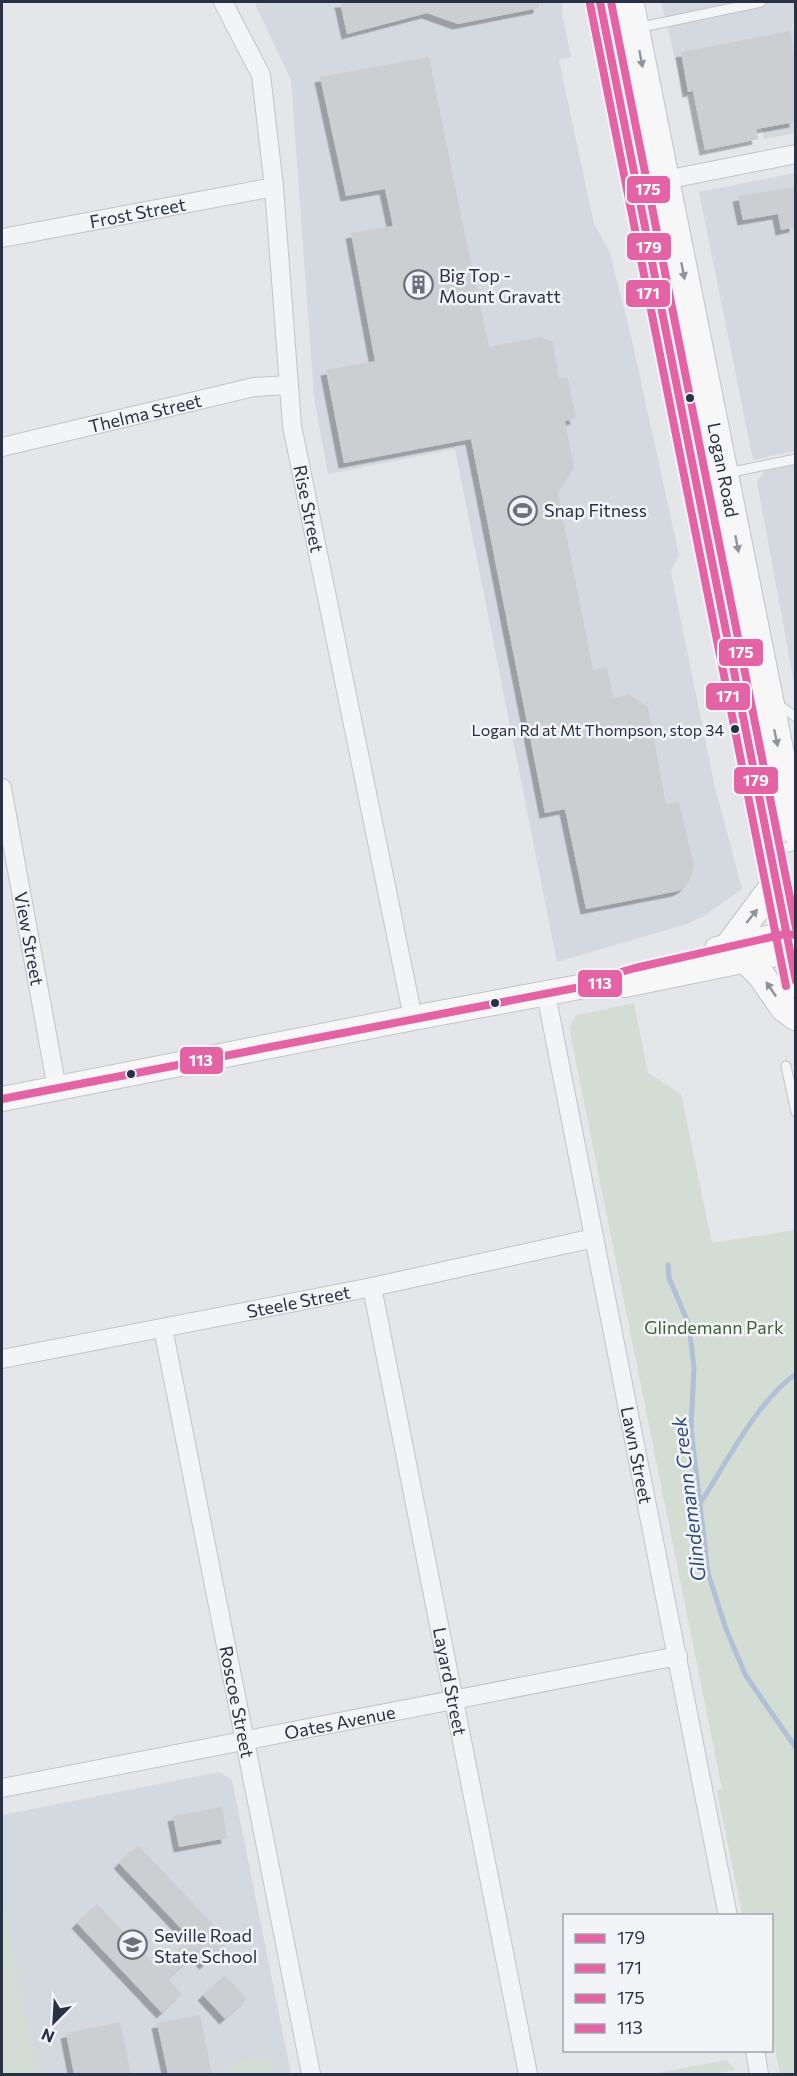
<svg xmlns="http://www.w3.org/2000/svg" width="797" height="2076" font-family="Commissioner,sans-serif">
<defs>
<filter id="shadow"><feDropShadow dx="-5.5" dy="5.5" stdDeviation="0" flood-color="#0004"/></filter>
</defs>
<rect width="100%" height="100%" fill="#e4e6e9"/>
<g fill="#d4d9e0">
<path d="M254 2H562V14L571 57 559 60 594 224 609 250 631 336 679 555 671 572 714 783 742 889 704 916 687 924 557 962 455 449 328 474 314 397 291 80Z"/>
<path d="M661 2H795V23L792 24 796 43 795 133 764 139 752 83 684 95Z"/>
<path d="M795 173V451L753 460 699 192Z"/>
<path d="M795 464V688L757 482 766 469Z"/>
<path d="M219 1772 232 1780 291 2074H2V1815Z"/>
</g>
<g fill="#d4ddd4">
<path d="M634 1003 648 1073 681 1094 712 1243 795 1230V2074H780L772 2034V1916L748 1915 747 1913H742L717 1791 722 1789 569 1027 577 1015Z"/>
<path d="M2 1900 37 2074H2Z"/>
<path d="M270 2056 273 2074H228L226 2064Z"/>
<path d="M726 2060 736 2070 712 2074H652Z"/>
</g>
<g fill="none" stroke-linecap="round" stroke-linejoin="round">
<g stroke="#b0c0d6" stroke-width="5">
<path d="M668 1265 669 1278 689 1325 694 1368 691 1428 708 1573 726 1629 746 1676 796 1748"/>
<path d="M701 1502C727 1462 757 1401 796 1374"/>
</g>
</g>
<g fill="#ccced2" filter="url(#shadow)">
<path d="M340 2H539V8L458 24 427 13 347 34Z"/>
<path d="M790 31 795 61V122L756 129 758 139 705 150 693 91 688 92 681 52Z"/>
<path d="M429 57 462 221 489 347 541 337 553 342 559 378H568L576 419 565 421 574 468 558 493 593 670 607 667 613 698 629 695 648 707 666 804 679 802 694 867 691 878 685 887 678 891 586 909 565 809 545 813 471 439 344 463 326 370 375 361 351 233 393 226 385 189 346 196 320 77Z"/>
<path d="M795 187V227L781 230 778 214 743 220 738 196Z"/>
<path d="M222 1807 227 1838 179 1847 173 1816Z"/>
<path d="M138 1845 229 1941 205 1964 195 1954 168 1979 182 1994 162 2013 77 1923 97 1904 158 1968 190 1938 119 1863Z"/>
<path d="M225 1975 247 1999 225 2019 203 1995Z"/>
<path d="M200 2015 212 2074H168L157 2023Z"/>
<path d="M120 2022 131 2074H74L66 2033Z"/>
</g>
<g fill="none" stroke-linecap="round" stroke-linejoin="round">
<defs>
<g id="service">
<path d="M637 28 761 2"/>
<path d="M727 473 796 459"/>
<path d="M777 704 796 717"/>
<path d="M772 851 796 845"/>
<path d="M786 1066 796 1112"/>
</g>
<g id="minor">
<path id="s1" d="M223 2 261 75 274 187 292 426 413 1018"/>
<path d="M665 180 796 154"/>
<path id="s2" d="M2 238 274 187"/>
<path id="s3" d="M2 447 254 387 289 385"/>
<path id="s4" d="M2 788 57 1089"/>
<path id="s5" d="M546 994 728 1916"/>
<path id="s6" d="M372 1287 528 2074"/>
<path id="s7" d="M163 1328 311 2074"/>
<path id="s8" d="M2 1359 372 1287 594 1238"/>
<path id="s9" d="M2 1788 678 1656"/>
<path d="M755 2050 759 2074"/>
</g>
<g id="secondary">
<path d="M717 949 785 934 796 935"/>
<path d="M2 1099 413 1018 601 983 625 985 771 955 796 947"/>
</g>
<g id="primary">
<path d="M600 2 796 984"/>
<path id="s10" d="M630 2 796 832"/>
<path d="M728 947 775 884"/>
<path d="M746 960 761 975 784 1008 796 1017"/>
</g>
</defs>
<use href="#service" stroke="#c2c4c7" stroke-width="11"/>
<use href="#minor" stroke="#c2c4c7" stroke-width="20"/>
<use href="#secondary" stroke="#c2c4c7" stroke-width="26"/>
<use href="#primary" stroke="#c0c3c7" stroke-width="29"/>
<use href="#service" stroke="#f3f4f6" stroke-width="9"/>
<use href="#minor" stroke="#f3f4f6" stroke-width="18"/>
<use href="#secondary" stroke="#f7f7f7" stroke-width="24"/>
<use href="#primary" stroke="#f7f7f7" stroke-width="27"/>
<defs>
<path id="bus-1" d="M600 2 796 981"/>
<path id="bus-2" d="M590 4 786 986"/>
<path id="bus-3" d="M611 2 796 928"/>
<path id="bus-4" d="M2 1099 601 983 621 972 635 968 785 934 796 935"/>
</defs>
<use href="#bus-1" stroke="#f2f4f8" stroke-width="12"/>
<use href="#bus-2" stroke="#f2f4f8" stroke-width="12"/>
<use href="#bus-3" stroke="#f2f4f8" stroke-width="12"/>
<use href="#bus-4" stroke="#f2f4f8" stroke-width="12"/>
<use href="#bus-1" stroke="#e463a4" stroke-width="8"/>
<use href="#bus-2" stroke="#e463a4" stroke-width="8"/>
<use href="#bus-3" stroke="#e463a4" stroke-width="8"/>
<use href="#bus-4" stroke="#e463a4" stroke-width="8"/>
</g>
<defs><path id="oneway-solid" d="M-6-.8H1V-3.2L6.5 0L1 3.2V.8H-6Z" transform="scale(1.5)"/></defs>
<g fill="#90949e">
<use href="#oneway-solid" transform="translate(641 59) rotate(79)"/>
<use href="#oneway-solid" transform="translate(683 271) rotate(79)"/>
<use href="#oneway-solid" transform="translate(737 544) rotate(79)"/>
<use href="#oneway-solid" transform="translate(776 738) rotate(78)"/>
<use href="#oneway-solid" transform="translate(752 916) rotate(-51)"/>
<use href="#oneway-solid" transform="translate(771 989) rotate(-124)"/>
</g>
<defs>
<symbol id="building-ring" viewBox="-11 -11 22 22"><circle r="9.5" fill="#f2f4f8" stroke="#6a707e" stroke-width="1.5"/><path d="M-4-6H4V6H1V3H-1V6H-4ZM-2.5-4.3h1.7v1.8h-1.7ZM.8-4.3h1.7v1.8H.8ZM-2.5-1h1.7V.8h-1.7ZM.8-1h1.7V.8H.8Z" fill="#6a707e"/></symbol>
<symbol id="stadium-ring" viewBox="-11 -11 22 22"><circle r="9.5" fill="#f2f4f8" stroke="#6a707e" stroke-width="1.5"/><path d="M0-5a6.5 5 0 1 0 0 10a6.5 5 0 1 0 0-10ZM-3.5-1.8h7v3.6h-7Z" fill="#6a707e"/></symbol>
<symbol id="school-ring" viewBox="-11 -11 22 22"><circle r="9.5" fill="#f2f4f8" stroke="#6a707e" stroke-width="1.5"/><path d="M0-5L7-2L0 1L-7-2ZM-4 1L0 2.5L4 1V4Q0 6-4 4Z" fill="#6a707e"/></symbol>
</defs>
<g fill-rule="evenodd">
<use href="#building-ring" x="402" y="268" width="33" height="33"/>
<use href="#stadium-ring" x="506" y="494" width="33" height="33"/>
<use href="#school-ring" x="116" y="1928" width="33" height="33"/>
</g>
<g fill="#283145" stroke="#f2f4f8" stroke-width="2">
<circle cx="690" cy="398" r="5"/>
<circle cx="735" cy="729" r="5"/>
<circle cx="495" cy="1003" r="5"/>
<circle cx="131" cy="1074" r="5"/>
</g>
<g text-anchor="middle" dominant-baseline="central" stroke-width="5" stroke-linejoin="round" paint-order="stroke">
<g font-size="16" fill="#283145" stroke="#f2f4f8" text-anchor="end">
<text x="724" y="729">Logan Rd at Mt Thompson, stop 34</text>
</g>
<g font-size="18" fill="#283145" stroke="#f2f4f8">
<text stroke="none"><textPath href="#s2" startOffset="138">Frost Street</textPath></text>
<text stroke="none"><textPath href="#s3" startOffset="147">Thelma Street</textPath></text>
<text stroke="none"><textPath href="#s10" startOffset="477">Logan Road</textPath></text>
<text stroke="none"><textPath href="#s1" startOffset="519">Rise Street</textPath></text>
<text stroke="none"><textPath href="#s4" startOffset="153">View Street</textPath></text>
<text stroke="none"><textPath href="#s8" startOffset="302">Steele Street</textPath></text>
<text stroke="none"><textPath href="#s5" startOffset="470">Lawn Street</textPath></text>
<text stroke="none"><textPath href="#s6" startOffset="402">Layard Street</textPath></text>
<text stroke="none"><textPath href="#s7" startOffset="381">Roscoe Street</textPath></text>
<text stroke="none"><textPath href="#s9" startOffset="344">Oates Avenue</textPath></text>
</g>
<g font-size="18" fill="#283145" stroke="#f2f4f8" text-anchor="start">
<text x="439" y="275">Big Top -<tspan x="439" dy="21">Mount Gravatt</tspan></text>
<text x="544" y="510">Snap Fitness</text>
<text x="154" y="1935">Seville Road<tspan x="154" dy="21">State School</tspan></text>
</g>
<g font-size="18" fill="#3a6234" stroke="#f2f4f8">
<text x="714" y="1327">Glindemann Park</text>
</g>
<g font-size="20" font-style="italic" fill="#2f4d7c" stroke="#f2f4f8">
<text transform="translate(688 1499) rotate(-97)">Glindemann Creek</text>
</g>
</g>
<g stroke="#f2f4f8" stroke-width="2">
<rect x="626" y="175" width="45" height="29" rx="6" fill="#e463a4"/>
<rect x="626" y="232" width="46" height="29" rx="6" fill="#e463a4"/>
<rect x="625" y="279" width="46" height="29" rx="6" fill="#e463a4"/>
<rect x="718" y="638" width="46" height="29" rx="6" fill="#e463a4"/>
<rect x="705" y="682" width="46" height="29" rx="6" fill="#e463a4"/>
<rect x="733" y="766" width="46" height="29" rx="6" fill="#e463a4"/>
<rect x="577" y="969" width="46" height="29" rx="6" fill="#e463a4"/>
<rect x="179" y="1046" width="45" height="29" rx="6" fill="#e463a4"/>
</g>
<g font-size="16" text-anchor="middle" font-weight="bold" fill="#fff">
<text x="648" y="195">175</text>
<text x="649" y="253">179</text>
<text x="648" y="299">171</text>
<text x="741" y="658">175</text>
<text x="728" y="702">171</text>
<text x="756" y="786">179</text>
<text x="600" y="989">113</text>
<text x="201" y="1066">113</text>
</g>
<rect width="797" height="2076" fill="none" stroke="#283145" stroke-width="6"/>
<rect x="563" y="1914" width="210" height="138" fill="#f2f4f8" stroke="#a1a6b0" stroke-width="1.5"/>
<rect x="575" y="1934" width="30" height="9" fill="#e463a4" stroke="#a1a6b0" stroke-width="1.5"/>
<text x="617" y="1944" font-size="18" fill="#283145">179</text>
<rect x="575" y="1964" width="30" height="9" fill="#e463a4" stroke="#a1a6b0" stroke-width="1.5"/>
<text x="617" y="1974" font-size="18" fill="#283145">171</text>
<rect x="575" y="1994" width="30" height="9" fill="#e463a4" stroke="#a1a6b0" stroke-width="1.5"/>
<text x="617" y="2004" font-size="18" fill="#283145">175</text>
<rect x="575" y="2024" width="30" height="9" fill="#e463a4" stroke="#a1a6b0" stroke-width="1.5"/>
<text x="617" y="2034" font-size="18" fill="#283145">113</text>
<g transform="translate(54 2022) rotate(204)" stroke="#f2f4f8" stroke-width="4.5" paint-order="stroke">
<path d="M0-4.5L10 22L0 15L-10 22Z" fill="#283145"/>
<text y="-9" font-size="16" font-weight="bold" text-anchor="middle" fill="#283145">N</text>
</g>
</svg>
